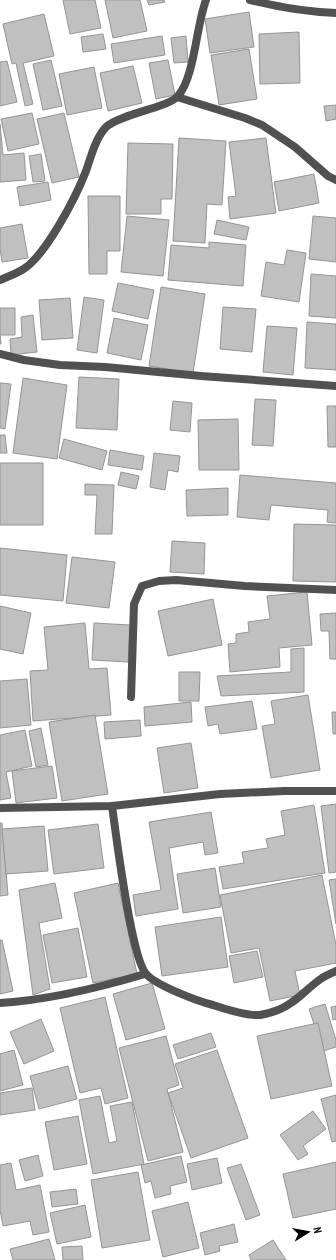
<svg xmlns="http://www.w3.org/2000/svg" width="336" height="1260" font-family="'PT Sans Narrow',sans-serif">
<rect width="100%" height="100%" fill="#fff"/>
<g fill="#c0c0c0" stroke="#959595">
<path d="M63 0H95L101 28 70 34Z"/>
<path d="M105 0H140L147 31 113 38Z"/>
<path d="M147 0H164L165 2 149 5Z"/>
<path d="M249 12 254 47 210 53 205 19Z"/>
<path d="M44 14 54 56 23 63 33 104 25 106 16 63 12 64 3 24Z"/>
<path d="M299 32 300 83 260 84 259 34Z"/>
<path d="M103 34 106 49 83 52 81 37Z"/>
<path d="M162 36 165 55 114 63 111 44Z"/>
<path d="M186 36 188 62 174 63 171 38Z"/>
<path d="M249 49 257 99 219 105 211 55Z"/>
<path d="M51 60 62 106 43 110 33 64Z"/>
<path d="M168 60 175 95 156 99 149 63Z"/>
<path d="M7 61 17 102 0 106V62Z"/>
<path d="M133 66 142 103 108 111 100 73Z"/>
<path d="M94 67 102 108 67 115 59 74Z"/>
<path d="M336 105V119L326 121 324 106Z"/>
<path d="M32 113 39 144 8 151 1 119Z"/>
<path d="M64 113 79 177 52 183 37 119Z"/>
<path d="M0 124 3 155 24 153 26 180 0 182Z"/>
<path d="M179 138 226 141 222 205 207 204 205 243 173 241Z"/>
<path d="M266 138 276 213 230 219 228 197 236 196 229 142Z"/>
<path d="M128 143 173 144 172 199H161V214H126Z"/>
<path d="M41 154 45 181 33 182 29 156Z"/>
<path d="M314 174 319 203 279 211 274 182Z"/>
<path d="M48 182 51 200 20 206 17 187Z"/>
<path d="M88 196H120V251H107V274H89Z"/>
<path d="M127 216 169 220 163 276 121 272Z"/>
<path d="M313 216 336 218V262L309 259Z"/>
<path d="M217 220 249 227 246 240 214 234Z"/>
<path d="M22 224 28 258 2 262 0 249V228Z"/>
<path d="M209 242 246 245 243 286 168 280 171 245 209 248Z"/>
<path d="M287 250 306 253 299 302 261 296 266 262 284 265Z"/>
<path d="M311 274 336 276V318L309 316Z"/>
<path d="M118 283 154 290 148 319 112 311Z"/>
<path d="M161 287 205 294 193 373 149 366Z"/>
<path d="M84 297 104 300 97 353 77 350Z"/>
<path d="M70 298 73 338 42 340 39 300Z"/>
<path d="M223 307 256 309 252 352 220 349Z"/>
<path d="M0 308H15V335H0L1 344H0Z"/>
<path d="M33 315 37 352 11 355 10 339 22 337 21 317Z"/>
<path d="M114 318 148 325 141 360 107 353Z"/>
<path d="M307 322 336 324V370L305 368Z"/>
<path d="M267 326 297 328 293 375 263 372Z"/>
<path d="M79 377 119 379 117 430 76 428Z"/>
<path d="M23 378 67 385 57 459 13 453Z"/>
<path d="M0 383 11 384 5 429 0 428Z"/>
<path d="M255 399 276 400 273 446 252 445Z"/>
<path d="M173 401 192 403 190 432 170 430Z"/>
<path d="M327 406H336V447H328Z"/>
<path d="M238 419 239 470H199L198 420Z"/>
<path d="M0 435H5L7 453H0Z"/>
<path d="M64 439 107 451 102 470 59 458Z"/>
<path d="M110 450 144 456 142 470 108 465Z"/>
<path d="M154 453 180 456 178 472 168 470 165 490 150 487Z"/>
<rect x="0" y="463" width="43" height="62"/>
<path d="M121 472 139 476 136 489 118 485Z"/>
<path d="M240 475 336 483V523L327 522 328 510 271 505 269 520 237 517Z"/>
<path d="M85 484 114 485 112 534H95L97 495H85Z"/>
<path d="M228 488V515L187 516 186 490Z"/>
<path d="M294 524 336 525V582L293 581Z"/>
<path d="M172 541 205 543 204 574 170 572Z"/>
<path d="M0 548 67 555 63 601 0 595Z"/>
<path d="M72 557 115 562 109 608 66 603Z"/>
<path d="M307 592 312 645 279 648 280 667 230 672 228 644 236 643V634L249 632 248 622 270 619 267 596Z"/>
<path d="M213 599 222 645 168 656 158 611Z"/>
<path d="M0 606 31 613 23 654 0 649Z"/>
<path d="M336 613V659H330L329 631H321L320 614Z"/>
<path d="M85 623 89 669 107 668 111 715 33 721 30 671 48 670 44 627Z"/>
<path d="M94 623 130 625 128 662 92 660Z"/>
<path d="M304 648V692L221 696 217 676 291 672V649Z"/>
<path d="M179 672H200L199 701H179Z"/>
<path d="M27 679 31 725 0 728V681Z"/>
<path d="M308 695 320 770 271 778 262 726 275 724 271 701Z"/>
<path d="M252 701 257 729 220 734 218 724 208 726 205 707Z"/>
<path d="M191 702 192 722 145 726 144 707Z"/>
<path d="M332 712H336V734H333Z"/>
<path d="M95 715 108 794 62 801 49 722Z"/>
<path d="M140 720 141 736 105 739 104 722Z"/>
<path d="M41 728 48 765 36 767 29 731Z"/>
<path d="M25 730 32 766 6 772 11 798 0 800V735Z"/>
<path d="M191 743 198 788 164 793 157 748Z"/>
<path d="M52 766 57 798 16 803 12 771Z"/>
<path d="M336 804V872L329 873 321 806Z"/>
<path d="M314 805 325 873 223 889 219 867 244 863 242 852 268 848 266 839 285 835 281 811Z"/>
<path d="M211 812 218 853 205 855 203 842 169 848 178 909 136 916 133 895 161 890 149 822Z"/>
<path d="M0 823H2L8 895 0 896Z"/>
<path d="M98 824 104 868 54 874 48 830Z"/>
<path d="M44 826 48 871 6 874 2 829Z"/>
<path d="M215 868 221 907 183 913 177 874Z"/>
<path d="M322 875 336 945V963L295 971 300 995 270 1001 259 948 231 953 220 895Z"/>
<path d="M336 879V924L329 880Z"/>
<path d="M55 883 62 918 39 923 50 989 33 995 19 890Z"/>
<path d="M118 883 137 974 93 983 74 893Z"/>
<path d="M221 917 228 967 162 976 155 927Z"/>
<path d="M78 928 87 977 52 983 43 935Z"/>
<path d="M0 940H2L13 991 0 994Z"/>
<path d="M257 951 263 977 234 983 229 956Z"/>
<path d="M152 983 165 1029 126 1040 113 994Z"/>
<path d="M105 997 128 1098 105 1104 101 1088 80 1093 60 1008Z"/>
<path d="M325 1004 336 1040V1047L323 1051 309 1009Z"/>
<path d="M336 1006V1019L333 1020 331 1007Z"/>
<path d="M41 1019 54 1051 24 1064 10 1032Z"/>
<path d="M318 1023 332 1086 271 1099 257 1036Z"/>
<path d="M211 1033 216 1047 178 1059 173 1045Z"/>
<path d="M166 1036 179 1085 167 1089 183 1152 148 1161 119 1048Z"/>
<path d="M14 1050 23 1085 0 1091V1054Z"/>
<path d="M217 1050 248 1138 191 1158 168 1093 183 1088 175 1064Z"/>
<path d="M68 1066 77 1099 39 1109 30 1076Z"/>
<path d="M32 1088 35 1110 0 1115V1093Z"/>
<path d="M336 1095V1141L332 1142 321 1099Z"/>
<path d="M100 1096 109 1143 117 1141 110 1106 132 1102 144 1164 93 1174 79 1100Z"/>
<path d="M313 1111 326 1129 303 1146 308 1154 298 1160 280 1135Z"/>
<path d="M78 1116 87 1164 54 1170 45 1122Z"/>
<path d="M38 1155 43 1176 25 1181 19 1160Z"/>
<path d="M181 1156 187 1182 170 1186 171 1194 155 1198 151 1181 145 1183 141 1165Z"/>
<path d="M217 1158 222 1183 192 1190 187 1164Z"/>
<path d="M336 1162V1209L293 1218 283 1174Z"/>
<path d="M11 1163 16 1190 40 1185 49 1232 33 1235 30 1221 3 1226 0 1210V1165Z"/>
<path d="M241 1164 260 1215 246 1220 227 1168Z"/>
<path d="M138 1172 150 1240 102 1248 91 1180Z"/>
<path d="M76 1189 78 1204 52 1207 50 1192Z"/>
<path d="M188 1202 199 1248 163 1257 152 1211Z"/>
<path d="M85 1205 91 1237 57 1244 50 1213Z"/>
<path d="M234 1224 238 1242 219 1246 220 1251 205 1255 200 1233Z"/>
<path d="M49 1239 55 1260H13L10 1249Z"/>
<path d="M273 1240 286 1260H251L249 1255Z"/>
<path d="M82 1246 83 1260H63L62 1247Z"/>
</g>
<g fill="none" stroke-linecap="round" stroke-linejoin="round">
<g stroke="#515151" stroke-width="8">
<path d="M250 0C278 7 306 12 336 13"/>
<path d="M177 97 245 118 262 125 295 147 328 176 336 180"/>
<path d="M0 280C7 277 15 274 22 270 45 257 76 197 86 171 91 157 95 139 106 127 116 118 145 111 159 106 165 104 174 101 178 96 195 76 196 26 206 0"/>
<path d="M0 354 24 360 60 365 105 367 201 376 336 386"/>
<path d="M131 697 134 604 142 586 159 581 176 580 245 586 336 590"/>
<path d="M112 806C116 833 131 960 147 975 158 986 197 1001 213 1005 225 1009 248 1016 260 1015 266 1014 273 1012 278 1010 296 1003 307 988 322 978 327 975 332 973 336 971"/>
<path d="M0 808 112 806 220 794 284 791H336"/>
<path d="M0 1003C50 1000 98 988 145 974"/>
</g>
</g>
<g transform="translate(308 1232) rotate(79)" stroke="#ffffff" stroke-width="3" paint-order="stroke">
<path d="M0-3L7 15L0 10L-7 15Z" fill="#000000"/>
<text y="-6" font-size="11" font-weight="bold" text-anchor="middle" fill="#000000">N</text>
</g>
</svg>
